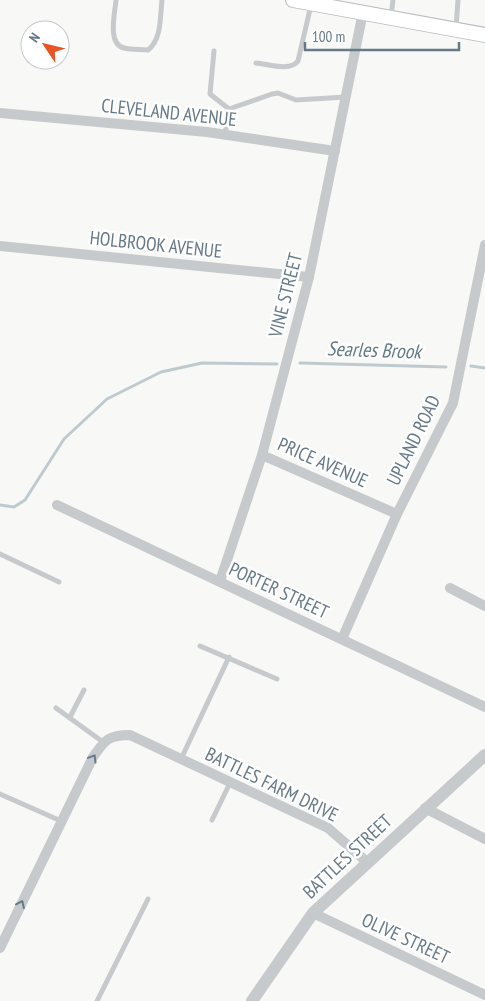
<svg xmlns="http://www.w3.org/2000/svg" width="485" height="1001" font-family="'PT Sans Narrow',sans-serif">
<rect width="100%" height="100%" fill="#f8f8f6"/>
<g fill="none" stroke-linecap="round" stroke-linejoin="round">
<g stroke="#bfcace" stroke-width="3">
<path d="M300 363 446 367"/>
<path d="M471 366 485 368"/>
<path d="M0 505 14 507 25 500 64 439 107 399 161 372 202 363 277 364"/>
</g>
<defs>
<path id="secondary" d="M293 0 485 35"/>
</defs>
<use href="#secondary" stroke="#b8bec2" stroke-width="16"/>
<g stroke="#c6cacd" stroke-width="5">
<path d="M116 0C115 13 107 44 124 48 131 50 141 49 148 50 162 39 160 16 162 0"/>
<path d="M391 17 393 0"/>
<path d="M456 28 458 0"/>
<path d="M214 51 210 94 229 109"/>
<path d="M256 63C268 64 290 72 298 61L311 5"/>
<path d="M225 134 229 109 272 94 278 93 296 100 346 97"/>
<path d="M0 554 59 582"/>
<path d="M200 646 277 679"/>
<path d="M56 708 103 742"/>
<path d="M70 717 84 690"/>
<path d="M181 759 229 657"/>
<path d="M0 794 61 821"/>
<path d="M212 820 230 783"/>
<path d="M97 1001 148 899"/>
</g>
<g stroke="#c6cacd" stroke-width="10">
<path d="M0 113 207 132 335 151"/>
<path d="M0 246 309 277"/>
<path d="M262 455 397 514"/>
<path d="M57 505 485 707"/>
<path d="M220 581 262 455 309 277 363 12"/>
<path d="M450 588 485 606"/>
<path d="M342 639 397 514 453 403 485 245"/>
<path d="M425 808 485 839"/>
<path d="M313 913 485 995"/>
<path d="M0 948 93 757C105 740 108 735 130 735L328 828 368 863"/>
</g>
<path stroke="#c6cacd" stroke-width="12" d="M252 1001 313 913 485 755"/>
<use href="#secondary" stroke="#fff" stroke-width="14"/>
</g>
<defs><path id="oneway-chevron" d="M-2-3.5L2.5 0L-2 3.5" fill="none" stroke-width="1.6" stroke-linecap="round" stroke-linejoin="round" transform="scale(1.25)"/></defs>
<g stroke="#667988">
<use href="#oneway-chevron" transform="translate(93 758) rotate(-59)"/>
<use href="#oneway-chevron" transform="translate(21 904) rotate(-65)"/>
</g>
<g text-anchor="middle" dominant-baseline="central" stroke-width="5" stroke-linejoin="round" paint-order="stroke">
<g font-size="19" fill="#667988" stroke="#fff">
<text transform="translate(169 112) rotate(6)">CLEVELAND AVENUE</text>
<text transform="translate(156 244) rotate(6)">HOLBROOK AVENUE</text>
<text transform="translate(285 295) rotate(-76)">VINE STREET</text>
<text transform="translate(413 440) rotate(-64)">UPLAND ROAD</text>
<text transform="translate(323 462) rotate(24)">PRICE AVENUE</text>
<text transform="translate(279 590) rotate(25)">PORTER STREET</text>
<text transform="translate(272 784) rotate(26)">BATTLES FARM DRIVE</text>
<text transform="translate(347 856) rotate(-43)">BATTLES STREET</text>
<text transform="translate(406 938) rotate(25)">OLIVE STREET</text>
</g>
<g font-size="20" font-style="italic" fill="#637a83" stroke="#fff">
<text transform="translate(374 350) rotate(2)">Searles Brook</text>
</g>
</g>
<g transform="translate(45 45) rotate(305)"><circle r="24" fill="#ffffff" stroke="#c2c9cf"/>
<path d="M0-4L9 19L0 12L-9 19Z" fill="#e95425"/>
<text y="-8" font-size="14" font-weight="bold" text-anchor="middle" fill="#667988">N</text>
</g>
<path d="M305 42v8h154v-8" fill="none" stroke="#667988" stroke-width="2.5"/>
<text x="312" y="42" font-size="15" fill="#667988" stroke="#ffffff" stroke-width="4" paint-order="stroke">100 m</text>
</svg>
